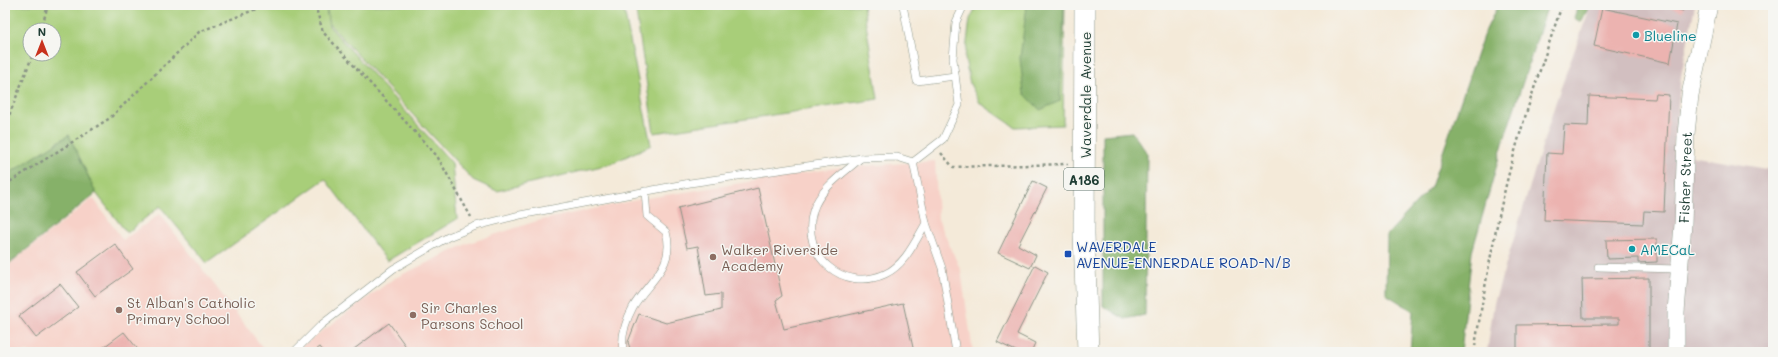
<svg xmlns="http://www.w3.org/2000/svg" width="1778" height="357" font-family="Mali,sans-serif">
<rect width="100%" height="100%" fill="#f6f6f2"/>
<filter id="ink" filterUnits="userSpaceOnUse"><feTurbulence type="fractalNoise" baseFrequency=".025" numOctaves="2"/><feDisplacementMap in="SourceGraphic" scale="8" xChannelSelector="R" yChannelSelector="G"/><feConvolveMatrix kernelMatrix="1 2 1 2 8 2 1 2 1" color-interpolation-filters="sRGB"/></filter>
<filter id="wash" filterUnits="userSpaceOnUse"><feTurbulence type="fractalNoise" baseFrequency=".012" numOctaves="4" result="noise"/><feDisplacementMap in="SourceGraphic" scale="16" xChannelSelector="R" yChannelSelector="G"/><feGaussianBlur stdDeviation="0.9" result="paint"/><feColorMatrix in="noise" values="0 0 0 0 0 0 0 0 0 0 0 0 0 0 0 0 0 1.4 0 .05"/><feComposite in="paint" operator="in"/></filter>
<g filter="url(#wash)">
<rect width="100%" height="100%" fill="#f4ead9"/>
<g fill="#f7d1c8">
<path d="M935 161 938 219 961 271 973 352H294L393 279 469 243 537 221 641 199 836 168Z"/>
<path d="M93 198 123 240 160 214 266 352H5V268Z"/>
</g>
<path fill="#d2bfc0" d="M1591 5H1695L1681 76 1673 153 1773 170V352H1487L1494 303 1556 101Z"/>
<g fill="#a8ce79" stroke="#648656" fill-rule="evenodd">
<path d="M5 5H325L329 26 452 163 457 219 387 261 325 179 207 263 160 206 127 233 96 193 69 135 5 176ZM30 30H54V54H30Z"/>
<path d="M326 5H623L651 145 610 164 497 191 473 180 330 25Z"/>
<path d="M635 5H863L878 99 654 133Z"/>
<path d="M977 5H1065L1063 125 1015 127 980 103 970 84 965 58 970 19Z"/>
</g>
<g fill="#86b169" stroke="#52774e">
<path d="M1027 5H1064L1060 101 1040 110 1024 93 1020 58Z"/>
<path d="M1498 5H1548L1504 140 1472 252 1461 352H1410L1413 311 1386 294 1387 235 1431 187 1483 36Z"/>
<path d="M1578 5H1590L1581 22 1574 18Z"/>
<path d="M1132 132 1147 153 1145 315 1125 319 1103 306V135Z"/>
<path d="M69 135 96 193 5 267V176Z"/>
</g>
<g id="blocks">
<g fill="#ecb3b0">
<path d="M1661 5H1684L1683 11Z"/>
<path d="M1602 8 1677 24 1670 63 1594 46Z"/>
<path d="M1656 94 1669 95 1664 212 1644 211 1643 224 1544 220 1547 153 1562 154 1564 125 1588 126 1589 96 1655 99Z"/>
<path d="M1033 181 1047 188 1018 245 1036 255 1030 268 998 253Z"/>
<path d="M758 188 782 296 776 300 784 329 903 303 914 352H729L727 350 718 352H631L628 342 639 314 666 323 721 310V294L706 296 698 246 687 248 678 208Z"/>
<path d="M1657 239V262L1638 263V258L1607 259 1606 240Z"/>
<path d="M115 244 133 269 95 296 77 272Z"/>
<path d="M1035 265 1048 272 1017 334 1035 343 1031 352H1018L997 342Z"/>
<path d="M1649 278V352H1517V325L1619 324V318H1583L1582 279Z"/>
<path d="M60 284 78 307 36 338 19 316Z"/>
<path d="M389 323 410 352H350Z"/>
<path d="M124 332 140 352H97Z"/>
<path d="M320 347 324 352H313Z"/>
</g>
</g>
</g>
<g filter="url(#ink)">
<use href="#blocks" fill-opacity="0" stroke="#8a9486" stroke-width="1"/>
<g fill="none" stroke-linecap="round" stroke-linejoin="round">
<defs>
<g id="service">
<path d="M903 5 917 81 955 76"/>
<path d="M861 158C844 173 820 188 813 211 800 256 843 293 885 274 905 265 916 240 926 223L913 162"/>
<path d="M926 223 942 268 956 352"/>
<path d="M1598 267 1679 269"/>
<path d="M294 352 321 325 393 269 448 237 476 226 520 215 690 183 862 158 897 157 913 162 943 139 959 105 953 59 956 22 964 5"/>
<path d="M623 352C621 337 626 320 633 307 648 281 676 267 666 232L647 216 645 191"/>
</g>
<g id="tertiary">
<path id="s1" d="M1676 352V312L1683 224 1686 134 1690 95 1709 5"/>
</g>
<path id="primary" d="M1085 5 1084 234 1088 352"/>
</defs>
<use href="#service" stroke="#8a9486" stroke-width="8"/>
<use href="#tertiary" stroke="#8a9486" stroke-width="18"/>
<use href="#primary" stroke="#8a9486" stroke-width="22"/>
<g stroke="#8a9486" stroke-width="2.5" stroke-dasharray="3 3" stroke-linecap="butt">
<path d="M315 5 323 32 437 156 471 217"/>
<path d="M41 30 48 5"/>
<path d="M5 126 33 54"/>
<path d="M941 153 953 167 1068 164"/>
<path d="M5 185 110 118 199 32 266 5"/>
<path d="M1474 352C1484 292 1494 232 1509 173 1524 116 1543 61 1562 5"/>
</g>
<use href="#service" stroke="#fff" stroke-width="7"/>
<use href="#tertiary" stroke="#fff" stroke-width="17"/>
<use href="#primary" stroke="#fff" stroke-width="21"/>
</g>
</g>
<g fill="#0f9aa8" stroke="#f6f6f2" stroke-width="1.5">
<circle cx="1636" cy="35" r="4"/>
<circle cx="1632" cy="249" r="4"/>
</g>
<rect fill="#1a4fb4" stroke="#f6f6f2" stroke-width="1.5" x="1064" y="250" width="8" height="8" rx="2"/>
<g fill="#8d6e63" stroke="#f6f6f2" stroke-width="1.5">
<circle cx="713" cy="257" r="4"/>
<circle cx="119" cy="310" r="4"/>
<circle cx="413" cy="315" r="4"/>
</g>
<g text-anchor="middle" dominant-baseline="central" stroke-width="3" stroke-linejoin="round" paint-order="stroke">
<rect fill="#f6f6f2" stroke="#60746d" stroke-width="1" x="1064" y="168" width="40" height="22" rx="3"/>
<g font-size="13" font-weight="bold" fill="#1f3d34">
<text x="1084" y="179">A186</text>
</g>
<g font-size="14" fill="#0d838f" stroke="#f6f6f2" text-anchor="start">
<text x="1644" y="35">Blueline</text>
<text x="1640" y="249">AMECaL</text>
</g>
<g font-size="14" fill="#1f3d34" stroke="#f6f6f2">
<text transform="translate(1085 95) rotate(-90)">Waverdale Avenue</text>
<text stroke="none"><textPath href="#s1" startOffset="175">Fisher Street</textPath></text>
</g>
<g font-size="14" fill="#164399" stroke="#f6f6f2" text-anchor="start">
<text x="1076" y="246">WAVERDALE<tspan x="1076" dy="16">AVENUE-ENNERDALE ROAD-N/B</tspan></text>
</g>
<g font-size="14" fill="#785e54" stroke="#f6f6f2" text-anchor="start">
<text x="721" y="249">Walker Riverside<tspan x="721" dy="16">Academy</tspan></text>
<text x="127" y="302">St Alban's Catholic<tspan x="127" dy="16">Primary School</tspan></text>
<text x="421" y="307">Sir Charles<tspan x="421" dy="16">Parsons School</tspan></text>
</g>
</g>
<rect width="1778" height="357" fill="none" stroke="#f6f6f2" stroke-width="20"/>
<g transform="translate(42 42)"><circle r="19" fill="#f6f6f2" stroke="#a0aca6"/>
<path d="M0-3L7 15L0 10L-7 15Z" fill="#c8321e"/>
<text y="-6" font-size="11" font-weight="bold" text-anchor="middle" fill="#1f3d34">N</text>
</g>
</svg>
